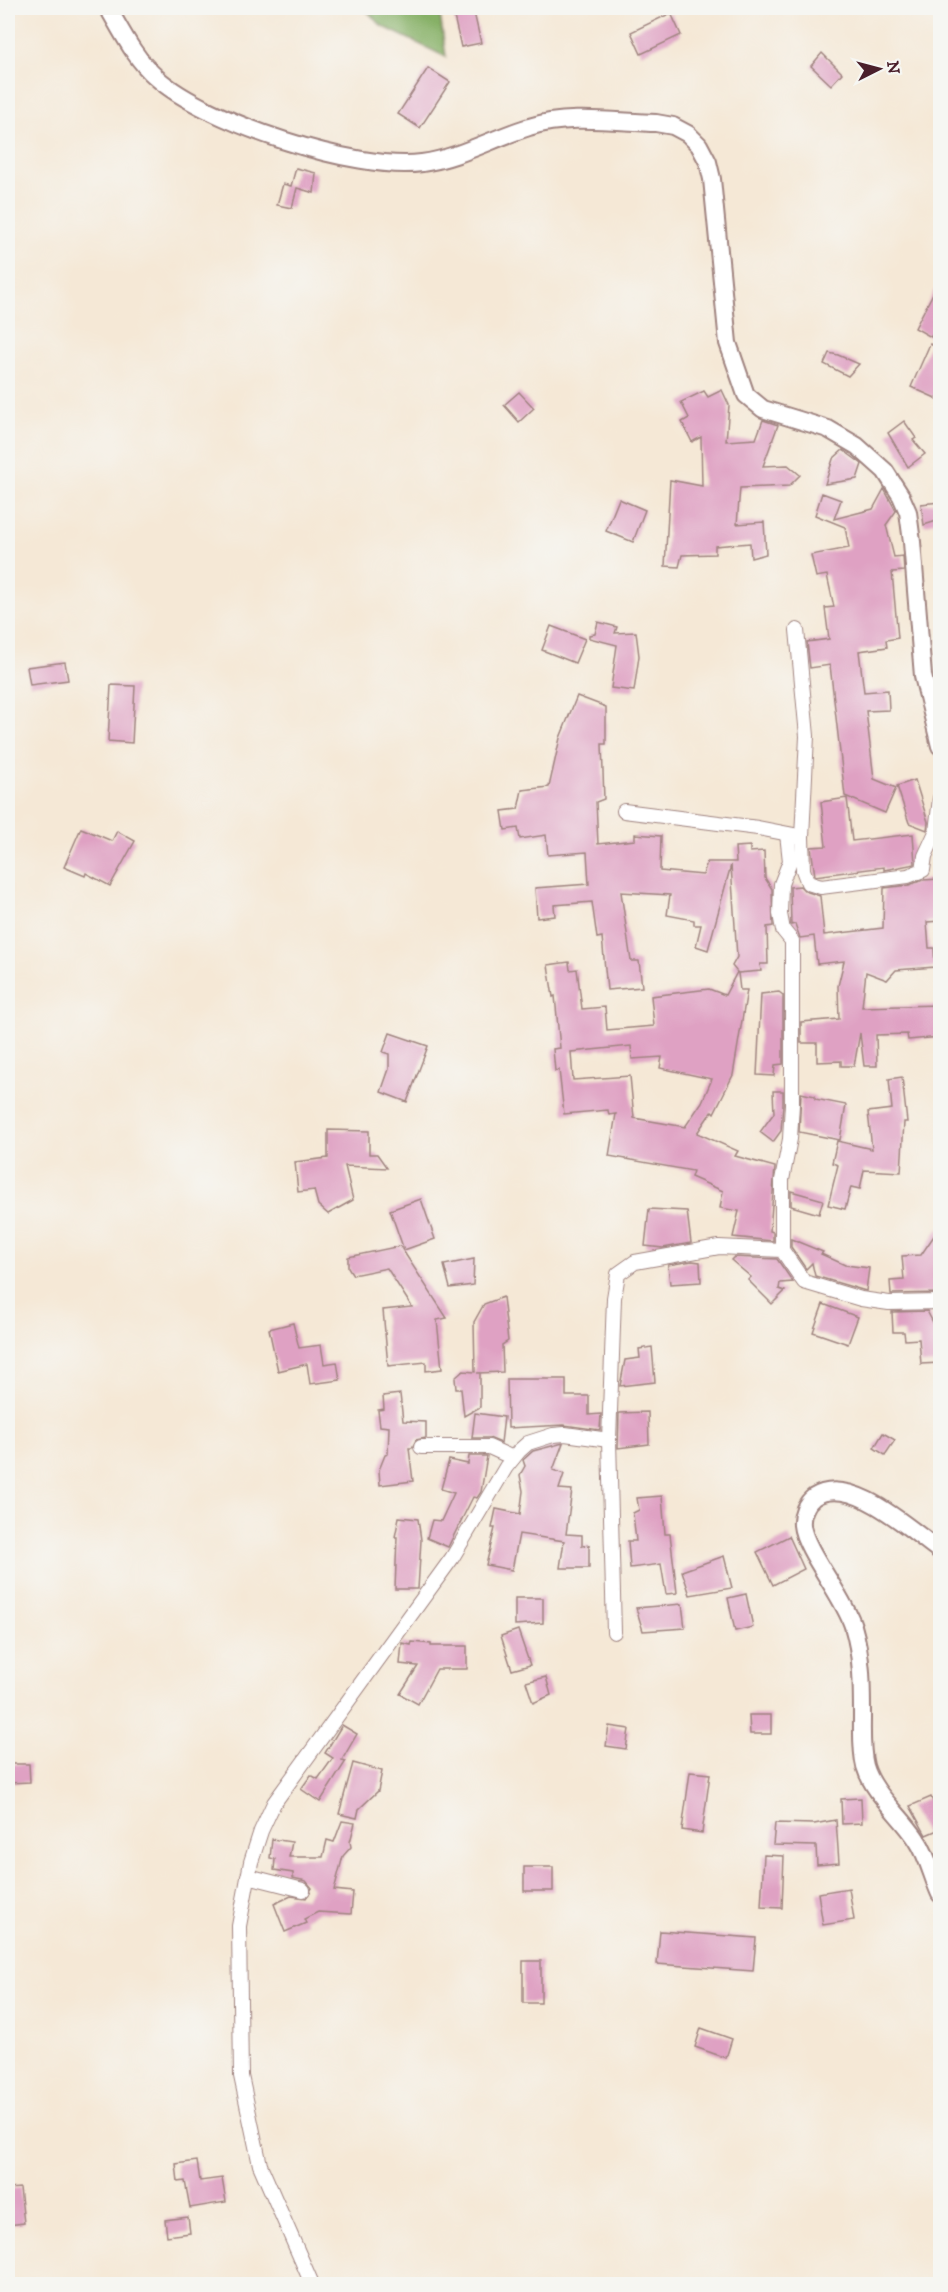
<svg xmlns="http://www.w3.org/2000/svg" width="948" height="2292" font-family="'IM FELL DW Pica',serif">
<rect width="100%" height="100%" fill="#f6f6f2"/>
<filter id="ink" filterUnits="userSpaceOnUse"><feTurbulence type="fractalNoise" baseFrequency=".0167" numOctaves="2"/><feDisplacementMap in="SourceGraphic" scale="12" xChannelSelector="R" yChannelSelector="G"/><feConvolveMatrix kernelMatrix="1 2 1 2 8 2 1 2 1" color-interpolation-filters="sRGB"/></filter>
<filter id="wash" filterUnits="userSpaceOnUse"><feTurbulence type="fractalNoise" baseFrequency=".008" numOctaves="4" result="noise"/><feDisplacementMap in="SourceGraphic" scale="24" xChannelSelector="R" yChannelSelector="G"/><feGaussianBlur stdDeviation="1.35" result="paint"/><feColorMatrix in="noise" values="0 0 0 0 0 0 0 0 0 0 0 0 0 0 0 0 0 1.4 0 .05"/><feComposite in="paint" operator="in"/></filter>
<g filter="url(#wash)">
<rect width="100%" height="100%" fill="#f5e8d6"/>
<path fill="#86b066" stroke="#686848" stroke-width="1.5" d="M364 8H439L446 57 382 26Z"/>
<g id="blocks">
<g fill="#dfa1c3" fill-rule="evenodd">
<path d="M452 8H473L481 43 461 47Z"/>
<path d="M671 13 681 35 641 54 631 32Z"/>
<path d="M822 53 842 73 831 85 811 66Z"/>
<path d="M428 68 450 82 420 128 398 114Z"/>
<path d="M296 168 316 173 314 193 297 188 292 208 277 205 283 184 291 186Z"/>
<path d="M940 280V319L931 337 915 328Z"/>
<path d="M930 344 940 349V400L911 387Z"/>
<path d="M829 353 838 355 859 364 848 376 824 364Z"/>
<path d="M722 390 729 405 726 441 756 439 763 420 778 425 763 466 788 465 800 475 789 486 740 488 737 524 764 522 766 554 751 558 750 543 715 546V554L682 555 679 567 665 566 670 480 702 486 701 437 692 442 682 422 689 418 681 402 704 391 708 397Z"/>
<path d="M519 392 534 408 519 422 504 405Z"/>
<path d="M904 421 916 438 913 440 925 454 908 467 888 433Z"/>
<path d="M843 450 862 464 857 479 825 484 833 459Z"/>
<path d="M884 489 896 511 886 525 894 557 903 556 904 571 892 572 898 638 886 640 887 647 859 651 864 692 888 690 889 710 866 711 874 779 896 788 885 813 845 796 830 665 810 668 807 642 829 639 825 608 834 607 827 575 816 577 811 555 849 548 845 527 815 515 822 493 841 500 834 519 873 509Z"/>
<path d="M619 499 645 510 633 542 606 531Z"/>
<path d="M940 502V520L924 525 921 504Z"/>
<path d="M598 622 617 627 615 633 636 632 639 656 634 691 611 688 617 645 589 638V635L595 634Z"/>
<path d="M551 626 585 639 575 663 542 650Z"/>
<path d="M65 662 68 680 30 685 27 667Z"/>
<path d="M111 685 135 686 132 743 108 741Z"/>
<path d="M577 696 606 707V744H602L604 799 596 802 598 844 635 840V834L661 836 660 871 703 875 707 862H736L735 847 750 846V852L764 851 765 878 772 889 773 926 767 927 768 964H760L761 971 738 973 740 990H747L733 1075 714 1113 712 1111 697 1133 738 1151 735 1156 775 1167 770 1231 773 1232V1241L733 1237 739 1211 720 1208 723 1191 691 1177 693 1171 609 1156 616 1114 609 1115 608 1110 564 1114 559 1070 555 1071 553 1049 560 1048 555 996 553 997 548 965 569 962 570 970 577 969 582 1009 605 1007 607 1030 654 1026 651 996 709 989 725 995 737 972 732 966 737 957 731 865 708 950 696 946 701 925H694V920L667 915 670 895 621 892 631 961H639L642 987 607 990 602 937 597 938 592 902 554 905 555 916 537 918 535 888 589 884 587 852 548 855 546 835 520 839 518 828 505 830 502 811 518 809 522 790 549 787 560 738ZM631 1046 632 1059 662 1057 660 1068 712 1079 702 1102 685 1127 634 1118 630 1076 573 1080 571 1052Z"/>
<path d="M915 780 928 822 927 830 909 823 897 786Z"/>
<path d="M847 798 852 841 913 834 915 864 884 870V867L815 876 811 847 826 846 821 802Z"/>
<path d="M81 828 112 841 117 831 135 841 110 886 86 873 85 876 64 867Z"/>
<path d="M940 879V921L927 922 929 948H934L935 967 896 970 887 980 866 972 862 1007 940 1005V1037L908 1040 907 1034 876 1035 877 1066H864L860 1033 854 1066H841V1061L817 1062V1043H801V1022L839 1019 838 986 844 961 817 964 814 936 800 938 795 924 791 925 790 887 800 886 805 891 820 896 824 935 883 928 884 888 909 885 923 880Z"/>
<path d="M779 992 783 995V1064L775 1065 774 1076 757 1075 761 994Z"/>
<path d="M390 1033 428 1046 407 1102 381 1092 389 1069V1054L383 1052Z"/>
<path d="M902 1077 907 1122H904L901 1172 864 1170 860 1189 851 1187 845 1209 828 1205 838 1165 832 1163 837 1141 872 1149 868 1112 892 1109 889 1079Z"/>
<path d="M773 1091H783V1104L781 1131 773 1142 760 1132 774 1113Z"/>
<path d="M801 1093 815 1096V1099L846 1105 840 1140 799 1132Z"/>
<path d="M328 1130 369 1131V1154H377L387 1168 345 1166 353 1200 328 1214 318 1205 314 1190 298 1192 295 1162 328 1158Z"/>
<path d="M791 1191 823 1200 819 1214 791 1206Z"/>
<path d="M421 1199 435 1239 404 1250 390 1210Z"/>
<path d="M649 1209 687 1211 691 1243 663 1248 645 1246Z"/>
<path d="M940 1227V1293L891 1294 890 1281 904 1280 902 1256 921 1255Z"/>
<path d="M791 1239 823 1252 821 1254 845 1265 869 1268 866 1291 815 1276 812 1263 806 1269 791 1247Z"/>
<path d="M400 1246 447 1318 437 1320 442 1369 426 1371V1362L388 1366 383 1310 412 1307 387 1268 353 1275 348 1267V1257Z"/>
<path d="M734 1257 777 1259 793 1282 780 1283 779 1289 785 1291 772 1304 748 1280 751 1277 731 1260Z"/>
<path d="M474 1259 473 1285 450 1288 444 1265Z"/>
<path d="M692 1261 700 1262 701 1282 670 1284 668 1265Z"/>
<path d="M503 1297 508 1341 502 1345 503 1372 477 1373H480V1407L464 1416 461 1389H456L455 1378 463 1371 475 1372 474 1322 484 1304Z"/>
<path d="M823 1304 858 1317 848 1344 813 1332Z"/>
<path d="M927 1311 935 1326 940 1325V1363L921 1364 919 1339 905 1340 904 1332H893L892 1312Z"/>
<path d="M293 1323 299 1348 321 1345 324 1364 337 1362 340 1380 310 1384 307 1364 278 1371 269 1329Z"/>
<path d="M652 1347 655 1382 620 1386 625 1360 640 1358 639 1349Z"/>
<path d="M507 1379H566V1396H589V1415L601 1414 600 1430 564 1425 508 1428Z"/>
<path d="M400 1394 403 1421 426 1422V1438L416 1440 412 1448H409L413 1481 380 1485 379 1470 385 1455 388 1454 389 1427 380 1426 378 1410 384 1409 383 1396Z"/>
<path d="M648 1412 649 1444 618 1448 619 1413Z"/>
<path d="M475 1413 504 1417 501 1443 489 1438H472Z"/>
<path d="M883 1433 895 1440 885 1455 874 1448Z"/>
<path d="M563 1443 553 1470 564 1474 559 1489 572 1490 566 1534 582 1535V1546L589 1545V1568H560L564 1541 519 1534 512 1570 486 1565 495 1528H492L496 1509 520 1514 523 1491 520 1475 525 1466 523 1460 533 1451Z"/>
<path d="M469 1456H487L481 1492 477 1498 473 1497 448 1547 427 1538 432 1520 441 1521 454 1493 441 1489 449 1460 468 1464Z"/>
<path d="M662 1496 665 1534H670L677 1593 666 1594 661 1564 630 1568 628 1541H636L633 1513 639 1510 637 1498Z"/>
<path d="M399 1517 418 1519 421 1540 418 1589H395L397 1537H395Z"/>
<path d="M789 1536 804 1569 773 1585 757 1552Z"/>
<path d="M724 1556 732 1588 690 1595 682 1571Z"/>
<path d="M746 1594 753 1627 735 1631 728 1598Z"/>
<path d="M515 1598H543V1623L515 1625Z"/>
<path d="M682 1604 685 1628 643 1631 636 1608Z"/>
<path d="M518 1630 530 1665 512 1670 501 1636Z"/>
<path d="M412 1642 431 1644V1646H467V1669H437L418 1704 400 1694 418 1666 400 1664 402 1643 411 1645Z"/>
<path d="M546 1677 551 1695 533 1703 526 1682Z"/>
<path d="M749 1715H771V1734H750Z"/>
<path d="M342 1725 357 1734 342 1760 346 1761 320 1802 301 1789 311 1775 318 1779 333 1758 325 1753Z"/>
<path d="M609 1726 629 1729 626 1749 606 1746Z"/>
<path d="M353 1763 382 1771 378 1791 359 1809 357 1818 339 1814Z"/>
<path d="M8 1764H29L30 1782 8 1783Z"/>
<path d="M690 1772 710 1774 702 1833 682 1830Z"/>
<path d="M931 1797 940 1818V1829L926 1835 910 1806Z"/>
<path d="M861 1798 862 1823 842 1824 841 1799Z"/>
<path d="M836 1820 839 1863 817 1865 816 1846 773 1845 775 1823 814 1824Z"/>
<path d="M342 1821 355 1823 350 1842 351 1847 343 1856 334 1890 353 1892 351 1914 318 1912 304 1919 306 1923 285 1932 274 1904 291 1896 306 1898 312 1888 306 1881 293 1878V1873L274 1870 275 1859 270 1858 272 1839 292 1842 289 1857H323L327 1840 334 1842Z"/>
<path d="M764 1855 784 1856 782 1908 761 1907Z"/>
<rect x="524" y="1867" width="29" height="24"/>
<path d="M849 1888 854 1920 823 1925 818 1893Z"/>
<path d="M660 1931 756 1938 753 1971 657 1964Z"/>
<rect x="523" y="1961" width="18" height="42"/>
<path d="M701 2028 732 2039 726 2058 695 2047Z"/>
<path d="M197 2161 200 2181 222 2178 226 2202 190 2208 185 2181 178 2182 176 2164Z"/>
<path d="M20 2188 24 2223 8 2225V2189Z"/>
<path d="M188 2217 190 2233 167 2236 165 2220Z"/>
</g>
</g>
</g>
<g filter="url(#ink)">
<use href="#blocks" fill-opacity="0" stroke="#a08480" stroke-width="1.5"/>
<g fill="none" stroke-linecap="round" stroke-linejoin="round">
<defs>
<g id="minor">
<path d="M797 630 807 736 802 837 803 870 808 883 821 887 908 876 923 870 925 856 936 832 940 798"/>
<path d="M624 811 758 828 794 835"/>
<path d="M782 1250V1180L790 1139 792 1104V941L783 930 780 914 781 884 790 861 787 834"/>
<path d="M609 1440 614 1632"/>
<path d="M421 1447H489L513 1458"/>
<path d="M248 1876 303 1890"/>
<path d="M312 2284 260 2165 241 2076 239 1926 251 1862 261 1831 274 1803 452 1558 506 1467 519 1451 528 1443 553 1435 565 1434 609 1440 614 1298 618 1274 635 1262 719 1247 782 1250 804 1282 861 1299 889 1303 940 1302"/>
</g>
<g id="tertiary">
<path d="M108 8C122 32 135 59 157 78 206 122 357 172 422 163 459 158 493 138 529 127 568 114 616 122 656 123L673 126 688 134 699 145 708 162 712 179 728 343 746 395 763 409 828 429 857 446 885 471 901 496 908 512 912 542 923 676 940 746"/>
<path d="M940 1551C910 1530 851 1473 814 1497 806 1503 801 1515 802 1525 804 1549 844 1597 853 1626 862 1656 862 1685 862 1716 862 1733 861 1750 865 1766 873 1794 902 1816 917 1840 928 1856 932 1877 940 1894"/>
</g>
</defs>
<use href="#minor" stroke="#a08480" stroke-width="16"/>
<use href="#tertiary" stroke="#a08480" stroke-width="20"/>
<use href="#minor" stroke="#fff" stroke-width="14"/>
<use href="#tertiary" stroke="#fff" stroke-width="16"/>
</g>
</g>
<rect width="948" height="2292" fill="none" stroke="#f6f6f2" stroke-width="30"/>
<g transform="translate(879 69) rotate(84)" stroke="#f6f6f2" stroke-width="4.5" paint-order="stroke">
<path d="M0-4.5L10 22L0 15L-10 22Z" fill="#4a1f2b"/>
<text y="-9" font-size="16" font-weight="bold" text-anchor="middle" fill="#4a1f2b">N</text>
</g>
</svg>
